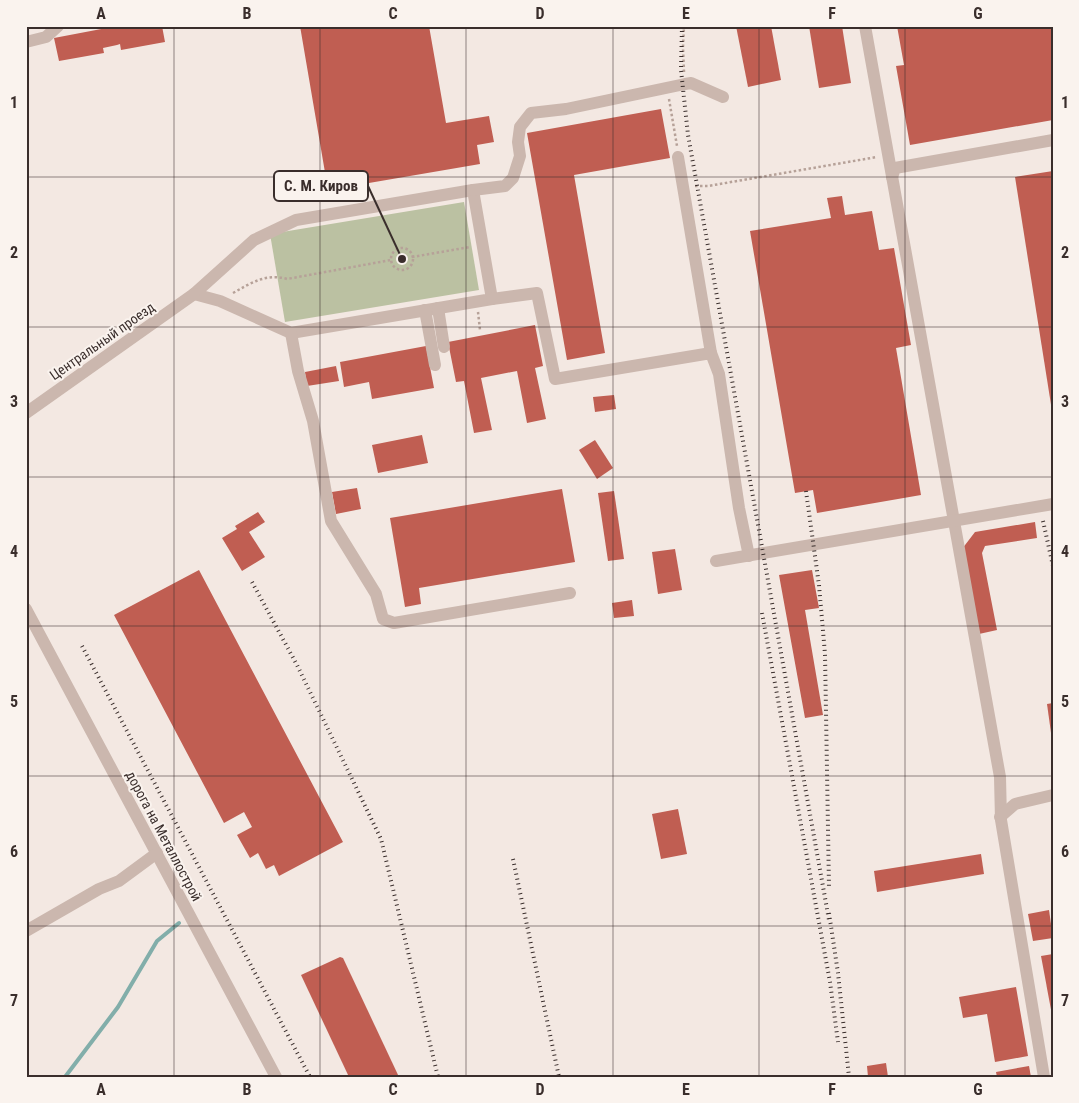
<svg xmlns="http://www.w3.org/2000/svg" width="1079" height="1103" font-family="'Roboto Condensed',sans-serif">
<rect width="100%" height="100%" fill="#f3e8e2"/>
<path fill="#bbc1a2" d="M464 202 479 290 285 322 270 234Z"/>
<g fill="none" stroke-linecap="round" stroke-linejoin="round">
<path stroke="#82aeaa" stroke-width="4" d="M65 1077 118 1007 157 941 179 923"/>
</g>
<g fill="#c05e52">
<path d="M117 26H162L165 42 121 50 120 44 117 45 103 48 104 53 59 61 54 38Z"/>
<path d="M300 26H429L446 123 489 116 494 142 477 145 480 164 328 190Z"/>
<path d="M736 26H771L781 80 748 87Z"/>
<path d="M809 26H842L851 83 819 88Z"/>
<path d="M897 26H1053V120L910 145 896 66 904 65Z"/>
<path d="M661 109 670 158 574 175 605 353 567 360 527 133Z"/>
<path d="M1053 171V411H1052L1015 177Z"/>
<path d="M842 196 845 215 872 211 879 250 894 248 911 345 896 348 921 495 817 513 813 490 795 493 750 231 831 218 827 198Z"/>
<path d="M535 325 543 366 535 368 546 419 527 423 517 371 481 378 492 430 474 433 464 381 456 382 448 342Z"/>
<path d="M426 346 434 388 372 399 369 382 344 387 340 362Z"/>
<path d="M336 366 339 381 307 386 305 372Z"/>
<path d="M614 395 616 409 595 412 593 397Z"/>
<path d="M422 435 428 463 378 473 372 445Z"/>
<path d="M595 440 613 468 597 479 579 450Z"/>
<path d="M357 488 361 509 336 514 332 492Z"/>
<path d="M562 489 575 562 419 588 421 604 405 607 390 518Z"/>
<path d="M614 491 624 559 608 561 598 493Z"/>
<path d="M258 512 265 522 249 532 265 557 242 571 222 538 237 529 235 526Z"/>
<path d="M1035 522 1037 538 985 546 982 553 997 630 979 634 962 549 975 532Z"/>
<path d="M675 549 682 590 658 594 652 552Z"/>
<path d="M199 570 343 842 279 876 274 865 266 869 258 853 250 858 237 835 252 827 244 812 224 823 114 615Z"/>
<path d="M812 570 819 608 805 610 823 715 805 718 779 575Z"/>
<path d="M632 600 634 616 614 618 612 603Z"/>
<path d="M1053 703V740H1052L1047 704Z"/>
<path d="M678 809 687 854 661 859 652 814Z"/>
<path d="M981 854 984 874 877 892 874 871Z"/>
<path d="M1049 910 1053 938 1033 941 1028 914Z"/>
<path d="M1053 954V1015H1052L1041 956Z"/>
<path d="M340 957 343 958 399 1077H349L301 975Z"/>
<path d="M1016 987 1028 1056 995 1062 987 1014 963 1018 959 997Z"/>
<path d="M886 1063 888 1077H868L867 1066Z"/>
<path d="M1029 1066 1031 1077H997L996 1072Z"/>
</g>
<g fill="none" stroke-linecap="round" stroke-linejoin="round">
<g stroke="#b6a198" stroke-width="2.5" stroke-dasharray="2.5 2.5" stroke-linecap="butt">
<path d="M684 72 683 47 684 26"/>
<path d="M669 99 677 146"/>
<path d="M695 186H708L877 157"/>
<circle cx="402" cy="259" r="11"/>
<path d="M412 257 470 247"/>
<path d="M233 293C251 283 266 273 287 279L391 260"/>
<path d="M478 312 480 330"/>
</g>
<g stroke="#cbb7ae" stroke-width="12">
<path d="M865 26 1000 777 1001 820 1044 1077"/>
<path d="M26 42 46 37 58 26"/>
<path d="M678 157 711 353"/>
<path d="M892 177 895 168 1053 140"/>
<path d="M473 190 492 299 291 333 220 301 194 294 254 240 296 220Z"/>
<path d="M473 190 505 186 513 178 520 156 518 142 520 127 531 113 566 109 685 84 691 83 723 97"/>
<path d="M492 299 537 293 555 379 711 353 719 374 739 508 749 556"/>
<path d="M438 308 444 347"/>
<path d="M425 310 435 365"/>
<path d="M291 333 298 371 313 421 331 521 376 594 383 619 394 623 570 593"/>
<path d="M26 413 194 294"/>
<path d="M716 561 1053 504"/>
<path d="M26 609 276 1077"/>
<path d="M1000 817 1015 804 1053 795"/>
<path d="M26 931 99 889 119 881 157 853"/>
</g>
<g stroke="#3a2e2c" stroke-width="4" stroke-dasharray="1 4" stroke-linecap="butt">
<path d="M682 26 681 70 688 135 829 920"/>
<path d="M806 491 819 585 825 654 829 888"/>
<path d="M1043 521 1053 566"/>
<path d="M252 582 297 665 381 839 438 1077"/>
<path d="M762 613 830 982 838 1042"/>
<path d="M82 646 310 1077"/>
<path d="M513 859 559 1077"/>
<path d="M829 913 838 973 849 1077"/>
</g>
</g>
<path fill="none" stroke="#3a2e2c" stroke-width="1" stroke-opacity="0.55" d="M174 26V1077M320 26V1077M466 26V1077M613 26V1077M759 26V1077M905 26V1077M26 177H1053M26 327H1053M26 477H1053M26 626H1053M26 776H1053M26 926H1053"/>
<g text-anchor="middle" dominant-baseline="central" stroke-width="4" stroke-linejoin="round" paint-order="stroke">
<g font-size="14" fill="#3a2e2c" stroke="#faf3ee">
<text transform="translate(102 341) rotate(-35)">Центральный проезд</text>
<text transform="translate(164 836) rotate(62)">дорога на Металлострой</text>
</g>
</g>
<path fill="none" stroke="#3a2e2c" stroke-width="2" d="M402 259L368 186"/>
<circle fill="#3a2e2c" stroke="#faf3ee" stroke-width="2" cx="402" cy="259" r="5"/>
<rect fill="#faf3ee" stroke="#3a2e2c" stroke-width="2" x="274" y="171" width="94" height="30" rx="5"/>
<g font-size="15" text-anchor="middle" font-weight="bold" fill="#3a2e2c">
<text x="321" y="191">С. М. Киров</text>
</g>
<rect width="1079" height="1103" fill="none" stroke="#faf3ee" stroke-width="55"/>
<rect x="28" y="28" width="1024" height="1048" fill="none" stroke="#3a2e2c" stroke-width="2"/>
<g font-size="16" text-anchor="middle" font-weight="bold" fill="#3a2e2c">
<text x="101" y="19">A</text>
<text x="247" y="19">B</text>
<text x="393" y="19">C</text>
<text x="540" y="19">D</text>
<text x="686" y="19">E</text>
<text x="832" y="19">F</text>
<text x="978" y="19">G</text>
<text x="14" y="108">1</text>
<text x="1065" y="108">1</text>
<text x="14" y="258">2</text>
<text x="1065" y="258">2</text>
<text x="14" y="407">3</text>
<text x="1065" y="407">3</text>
<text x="14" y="557">4</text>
<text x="1065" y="557">4</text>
<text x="14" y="707">5</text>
<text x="1065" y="707">5</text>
<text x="14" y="857">6</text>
<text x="1065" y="857">6</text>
<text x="14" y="1006">7</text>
<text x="1065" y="1006">7</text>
<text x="101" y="1095">A</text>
<text x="247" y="1095">B</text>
<text x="393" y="1095">C</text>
<text x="540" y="1095">D</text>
<text x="686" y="1095">E</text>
<text x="832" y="1095">F</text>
<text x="978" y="1095">G</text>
</g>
</svg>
